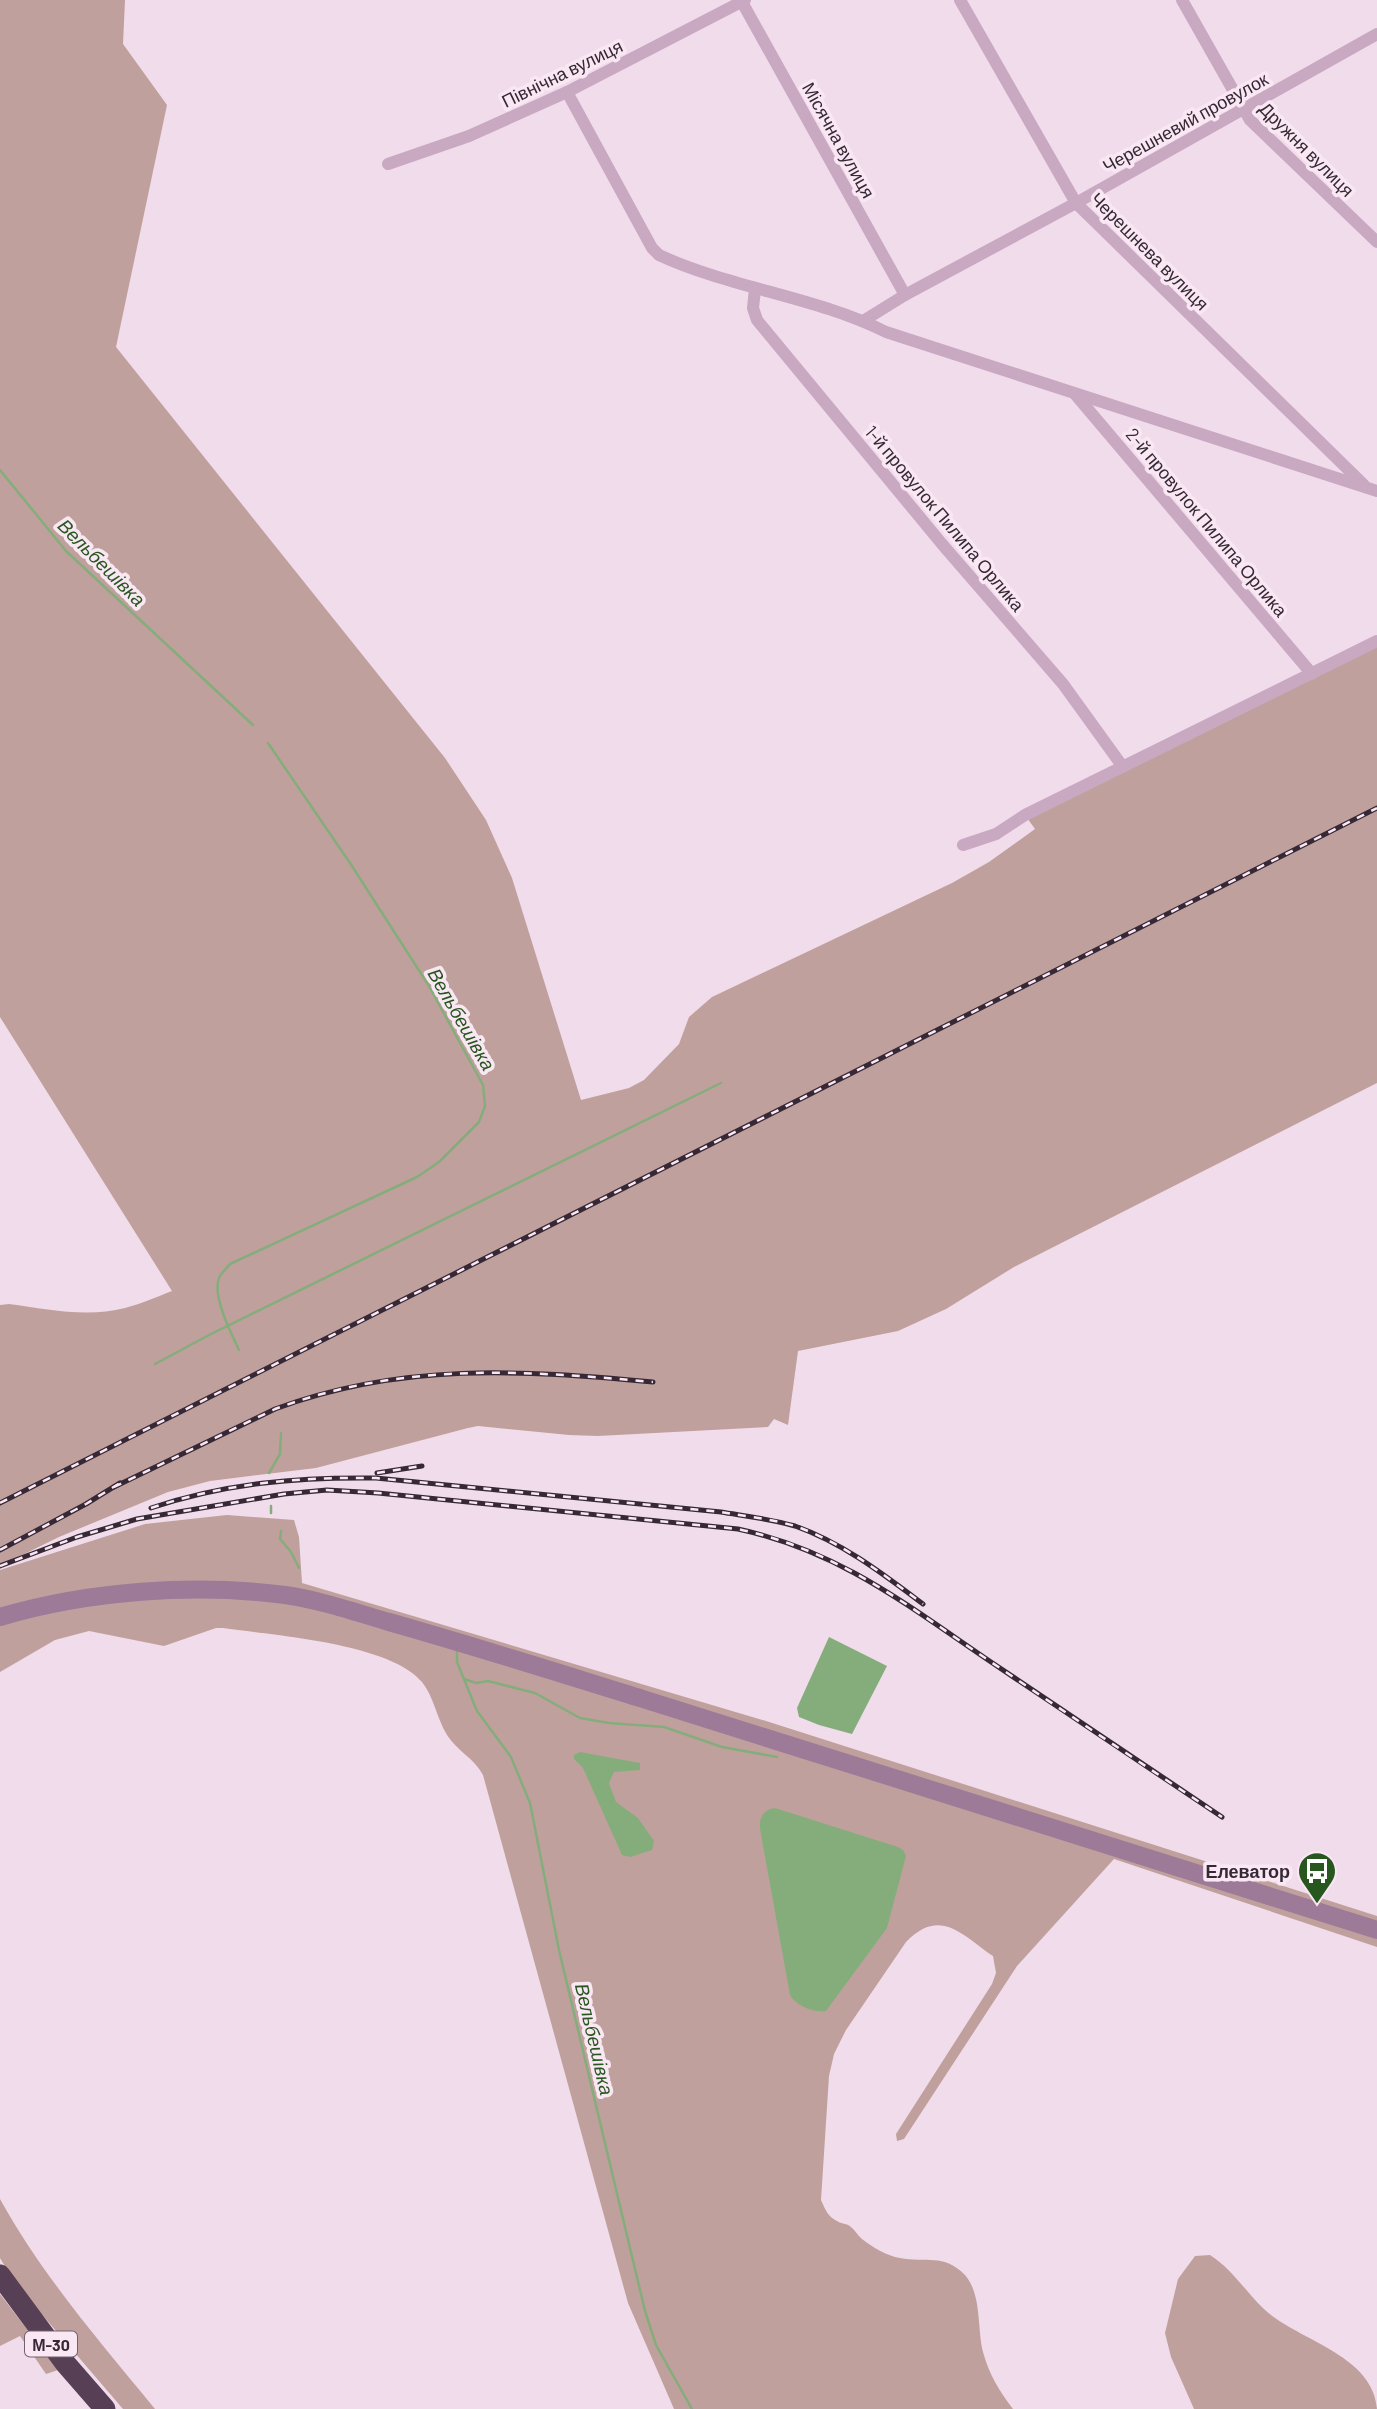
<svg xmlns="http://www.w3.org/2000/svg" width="1377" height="2409" font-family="Barlow,sans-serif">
<rect width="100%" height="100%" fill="#f1dceb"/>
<g fill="#c0a09c">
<path d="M0 0H125L123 44 167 105 116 347 445 758 486 820 512 878 581 1100 629 1088 644 1080 679 1044 689 1017 712 997 952 883 989 862 1035 829 1025 815 1377 641V1083L1014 1267 946 1309 898 1331 798 1351 788 1425 774 1419 768 1427 598 1436 569 1435 478 1426 468 1428 316 1468 210 1481 168 1492 59 1537 0 1566V1305L9 1304C47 1309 87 1318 125 1308 141 1304 156 1297 172 1291L0 1017Z"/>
<path d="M227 1515 294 1520 299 1537 302 1583 766 1721 1377 1916V1947L1114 1859 1017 1966 904 2139 897 2141 896 2134 992 1984 996 1973 993 1956C961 1934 940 1907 906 1942L846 2030 834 2054 829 2076 821 2200C825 2209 828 2217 837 2221 841 2224 847 2223 851 2227 855 2230 858 2236 862 2239 872 2247 887 2256 900 2258 925 2263 944 2253 965 2275 982 2295 977 2328 983 2352 989 2374 999 2391 1013 2409H674L628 2303 483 1775C474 1758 457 1751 447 1735 437 1719 434 1697 422 1682 390 1643 272 1635 223 1628H216L164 1646 89 1631 55 1640 0 1672V1570L145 1524Z"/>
<path d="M0 2199C42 2275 100 2342 155 2409H123L15 2283 0 2258Z"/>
<path d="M1210 2255C1232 2269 1245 2291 1264 2309 1296 2340 1373 2354 1377 2409H1194L1171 2357 1165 2333 1178 2279 1195 2256Z"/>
<path d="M0 2294 58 2370 46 2374 20 2336 0 2346Z"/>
</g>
<g fill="#85ad7c">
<path d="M829 1637 887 1666 852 1734 819 1725 799 1717 797 1708Z"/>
<path d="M580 1752 640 1763V1770L614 1772 609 1783 616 1802 638 1818 654 1841 652 1850 630 1857 622 1855 583 1768 574 1759V1755Z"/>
<path d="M775 1808 898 1847 903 1850 906 1856 887 1928 826 2011C814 2013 796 2006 790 1995L760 1829C759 1818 762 1810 775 1808Z"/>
</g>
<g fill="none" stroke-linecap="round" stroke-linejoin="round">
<g stroke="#85ad7c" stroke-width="2.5">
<path d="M0 470 66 551 253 725"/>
<path d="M239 1350C231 1333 212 1296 219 1278 221 1273 227 1268 230 1264L417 1177 439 1162 479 1122 485 1106 483 1085 429 986 350 863 268 743"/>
<path d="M155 1364 209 1335 721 1083"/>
<path d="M269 1473 280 1454 281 1433"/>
<path d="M271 1513V1506"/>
<path d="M281 1531 280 1539 291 1552 299 1568"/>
<path d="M457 1649V1662L477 1711 511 1757 530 1803 559 1950 645 2311 656 2345 692 2409"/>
<path d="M464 1679 476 1683 488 1681 535 1693 580 1718 609 1723 664 1727 722 1747 777 1757"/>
</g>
<g stroke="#c9a8c1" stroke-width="12">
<path d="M960 0 1076 203 1364 485"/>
<path d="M1182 0 1250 120 1377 242"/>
<path d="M742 2 905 295"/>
<path d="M567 92 652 248 659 255C730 288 817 297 886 332L1377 491"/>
<path d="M388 164 469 136 567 92 745 0"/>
<path d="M755 289 753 308 757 320 942 544 1063 684 1123 767"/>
<path d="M863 321 905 295 1076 203 1377 34"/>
<path d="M1075 394 1312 674"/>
<path d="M963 845 996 834 1025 815 1377 641"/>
</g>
<path stroke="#9d7a98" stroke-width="18" d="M0 1617C88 1591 193 1583 285 1595 320 1600 355 1612 389 1622 474 1646 559 1673 643 1699 888 1775 1133 1851 1377 1930"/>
<path stroke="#574055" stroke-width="21" d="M0 2275 65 2363 105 2409"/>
<defs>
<g id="rail">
<path d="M377 1473 422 1466"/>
<path d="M114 1487 275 1409C402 1362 521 1370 653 1382"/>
<path d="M0 1503 1377 808"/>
<path d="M151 1508C226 1483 297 1477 376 1478L721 1512C745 1516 771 1519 795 1526 843 1543 883 1574 923 1604"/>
<path d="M0 1550 86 1504 120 1483"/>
<path d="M0 1566 77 1537 137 1519 284 1494 327 1490 378 1493 738 1529C840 1551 908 1606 991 1662 1068 1714 1145 1766 1222 1817"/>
</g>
</defs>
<use href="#rail" stroke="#362835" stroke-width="5"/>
<use href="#rail" stroke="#f9e8f4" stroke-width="2.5" stroke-dasharray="8" stroke-linecap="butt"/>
</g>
<defs>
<symbol id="bus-pin" viewBox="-11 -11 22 30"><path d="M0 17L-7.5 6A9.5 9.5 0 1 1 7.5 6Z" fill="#28561f" stroke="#f9e8f4"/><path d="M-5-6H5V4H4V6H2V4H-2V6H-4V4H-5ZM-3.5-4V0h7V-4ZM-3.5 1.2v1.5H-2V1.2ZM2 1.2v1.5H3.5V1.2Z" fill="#fff"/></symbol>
</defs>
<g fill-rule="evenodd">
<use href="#bus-pin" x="1295" y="1849" width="44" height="60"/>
</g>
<g text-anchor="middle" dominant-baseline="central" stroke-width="7" stroke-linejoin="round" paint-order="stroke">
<rect fill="#f9e8f4" stroke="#70626e" stroke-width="2" x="25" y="2331.5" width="52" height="25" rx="5"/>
<g font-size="16" font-weight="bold" fill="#362835">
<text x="51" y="2344">М-30</text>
</g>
<g font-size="18" fill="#362835" stroke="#f9e8f4">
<text transform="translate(562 73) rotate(-26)">Північна вулиця</text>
<text transform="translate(1185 122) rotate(-29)">Черешневий провулок</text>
<text transform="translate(839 140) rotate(61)">Місячна вулиця</text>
<text transform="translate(1307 149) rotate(45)">Дружня вулиця</text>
<text transform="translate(1150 251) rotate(45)">Черешнева вулиця</text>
<text transform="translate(945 518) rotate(50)">1-й провулок Пилипа Орлика</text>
<text transform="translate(1207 522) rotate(50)">2-й провулок Пилипа Орлика</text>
</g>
<g font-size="18" font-weight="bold" fill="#362835" stroke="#f9e8f4" text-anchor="end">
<text x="1290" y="1871">Елеватор</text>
</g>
<g font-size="19" font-style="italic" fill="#28561f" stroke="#f9e8f4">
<text transform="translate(102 562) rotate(45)">Вельбешівка</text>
<text transform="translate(462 1019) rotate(60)">Вельбешівка</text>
<text transform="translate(595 2039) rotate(77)">Вельбешівка</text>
</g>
</g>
</svg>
